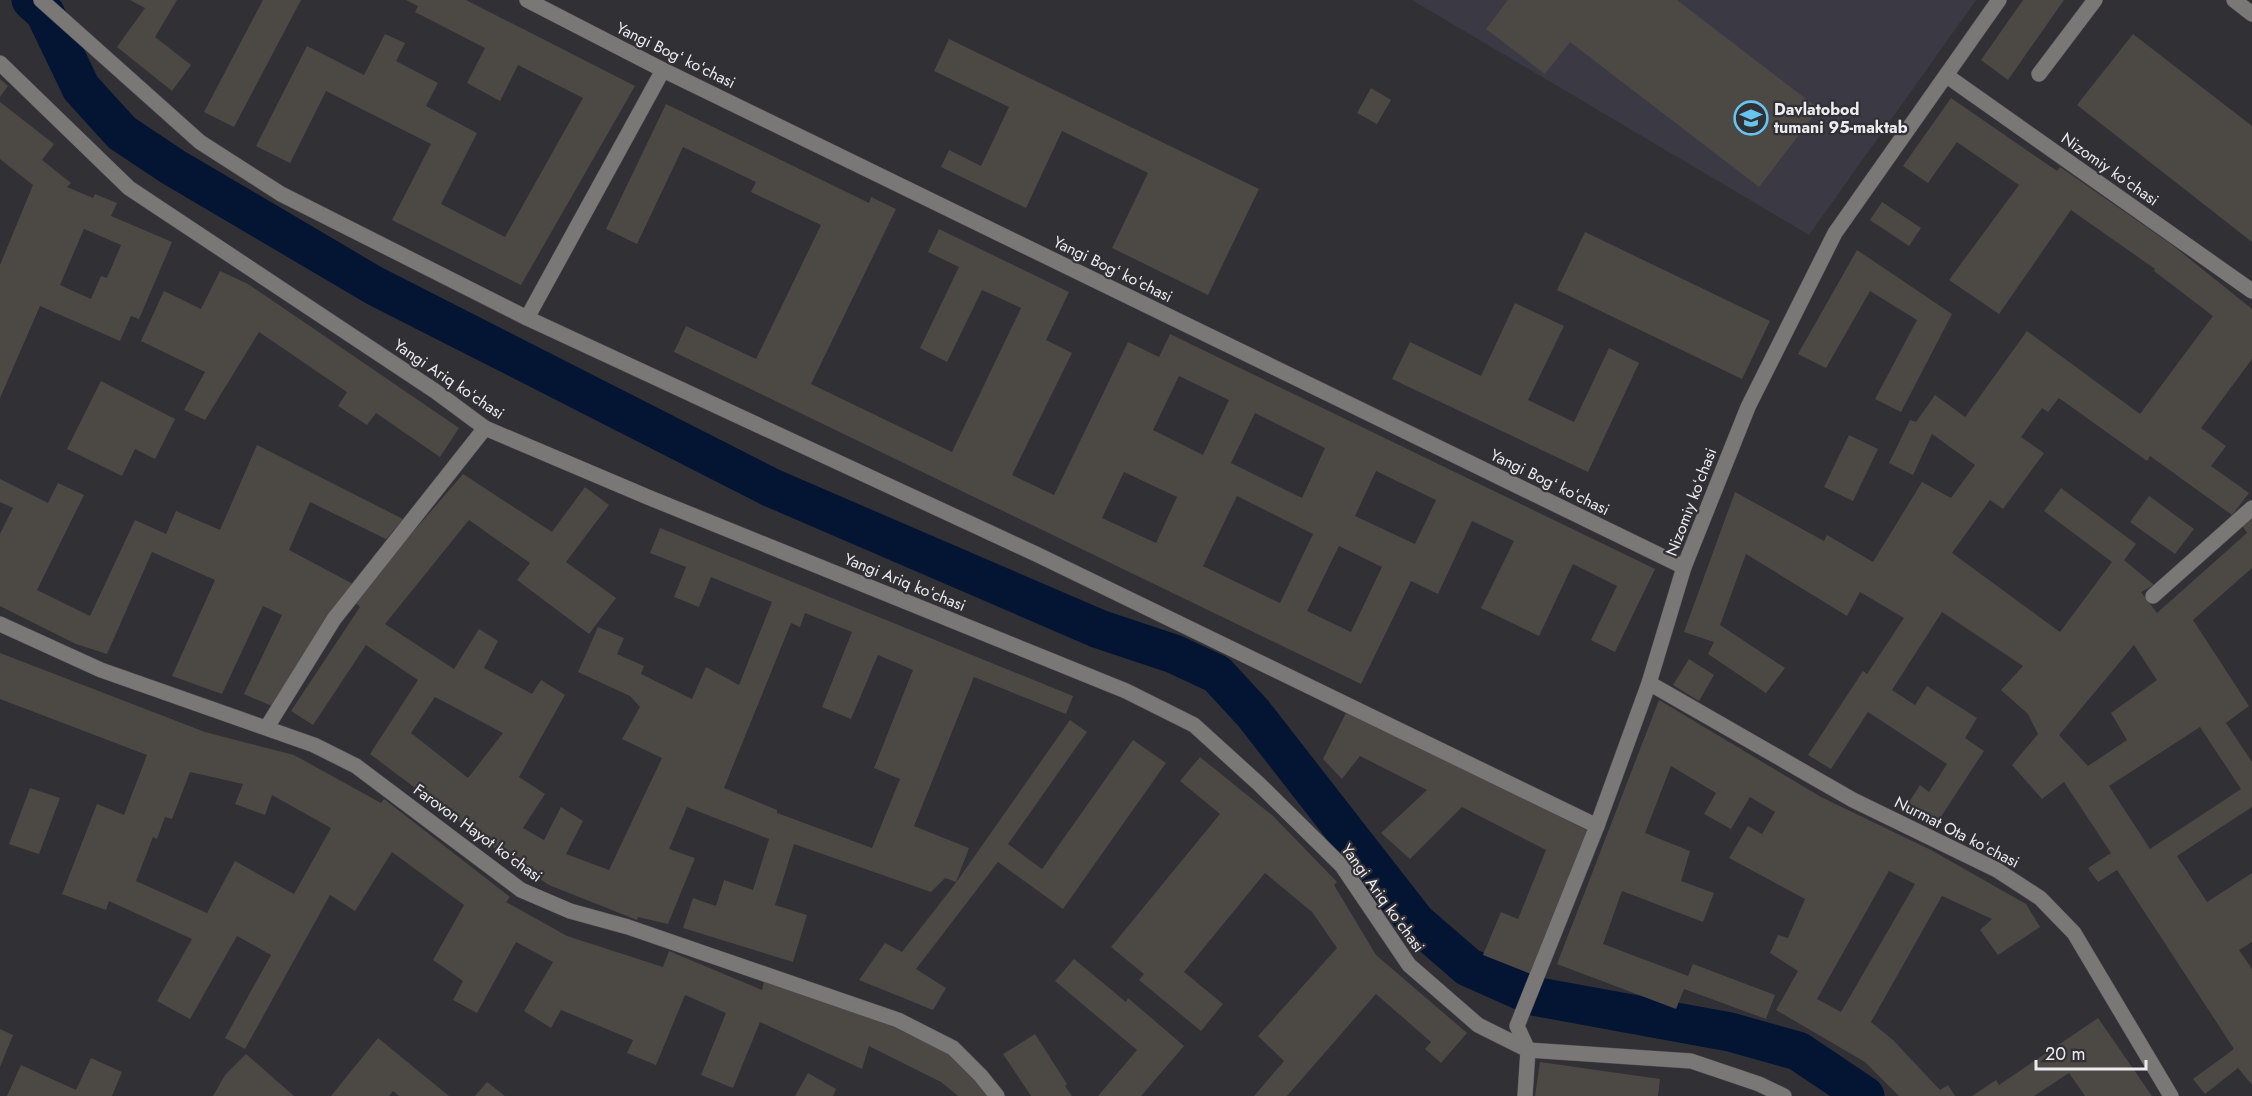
<svg xmlns="http://www.w3.org/2000/svg" width="2252" height="1096" font-family="Jost,sans-serif">
<rect width="100%" height="100%" fill="#313035"/>
<path fill="#3b3a44" d="M1412 0H1976L1809 235Z"/>
<g fill="none" stroke-linecap="round" stroke-linejoin="round">
<path stroke="#041534" stroke-width="39" d="M31 0 45 13 81 88 122 133 173 167 375 286 772 488 1099 629 1174 654 1217 674 1253 713 1416 922 1468 967 1533 996 1730 1032 1798 1051 1865 1096"/>
</g>
<g fill="#4c4844" fill-rule="evenodd">
<path d="M130 0H177L155 37 191 65 172 91 117 47 145 8Z"/>
<path d="M263 0H301L234 127 204 112Z"/>
<path d="M406 0H466L635 86 521 285 392 220 431 144 326 91 290 163 256 146 307 46 364 75 385 34 405 43 396 61 438 83 426 106 477 133 441 204 505 237 583 98 518 65 500 101 467 83 485 48 415 12 418 6Z"/>
<path d="M1508 0H1677L1819 109 1759 187 1570 42 1545 74 1486 29Z"/>
<path d="M2023 0H2064L2008 80 1981 60Z"/>
<path d="M2133 34 2252 126V242L2077 105Z"/>
<path d="M949 39 1259 189 1208 295 1112 248 1148 173 1062 131 1026 208 941 167 949 150 981 166 1009 107 934 71Z"/>
<path d="M0 79 8 86 0 97Z"/>
<path d="M1371 88 1391 100 1377 124 1357 113Z"/>
<path d="M1951 98 2057 171 2060 167 2171 244 2252 309V359L2201 428 2226 446 2211 466 2249 493 2232 515 2150 456 2147 461 2059 398 2048 412 2042 408 2021 437 2044 453 2003 509 1990 500 1952 553 2060 632 2112 562 2044 511 2061 488 2136 544 2124 560 2154 585 2141 592 2157 613 2247 533 2242 525 2252 519V568L2193 620 2249 706 2226 723 2252 762V807L2177 856 2207 902 2252 873V942L2239 950 2252 969V1085L2238 1068 2205 1094 2193 1079 2234 1049 2117 870 2098 882 2088 868 2111 853 2064 782 2042 799 2012 765 2038 734 2028 714 2001 690 2023 666 1942 612 1892 690 1915 705 1927 686 1977 718 1965 738 1984 751 1933 829 1904 810 1920 785 1929 792 1947 764 1868 712 1831 769 1808 755 1863 671 1867 674 1904 618 1860 592 1847 616 1746 554 1720 625 1785 668 1766 693 1708 654 1714 642 1684 632 1735 492 1824 541 1827 535 1873 562 1922 482 1951 498 1975 465 1932 434 1913 475 1889 463 1910 420 1916 422 1935 395 1965 417 2027 331 2140 414 2213 316 2154 271 2155 269 2071 210 1999 314 1949 280 2019 185 1957 142 1928 183 1903 166ZM2134 645 2157 680 2111 713 2127 740 2088 766 2059 735ZM2200 727 2241 789 2150 849 2109 786Z"/>
<path d="M0 102 54 144 42 160 71 183 67 187 93 198 95 194 117 203 111 216 172 242 139 319 131 316 120 341 40 306 0 398V265L33 185 0 159ZM84 229 121 245 107 278 101 276 91 299 60 285Z"/>
<path d="M666 104 869 203 871 197 896 209 811 384 952 452 1021 308 982 290 947 362 920 348 959 267 928 252 939 229 1069 292 1046 340 1072 353 1012 475 1054 495 1128 342 1159 357 1170 334 1655 569 1615 652 1591 640 1617 586 1573 564 1539 636 1481 608 1514 541 1472 521 1438 594 1411 581 1361 684 674 352 686 326 756 359 821 225 751 192 756 182 683 147 637 244 606 229ZM1179 376 1229 400 1203 455 1153 430ZM1255 413 1325 448 1302 498 1231 463ZM1376 471 1436 500 1415 544 1355 516ZM1124 472 1177 497 1156 543 1102 518ZM1237 496 1313 534 1280 603 1203 566ZM1339 546 1382 567 1351 632 1307 611Z"/>
<path d="M1882 202 1921 228 1909 246 1870 220Z"/>
<path d="M1585 232 1770 321 1742 379 1557 290Z"/>
<path d="M1857 250 1952 314 1901 412 1875 399 1917 320 1870 291 1826 368 1798 354Z"/>
<path d="M220 271 248 284 459 428 440 457 376 413 367 425 338 406 347 392 259 332 205 420 184 410 205 372 141 341 164 291 201 309Z"/>
<path d="M1515 303 1564 326 1528 400 1574 422 1609 348 1639 363 1588 472 1392 379 1410 342 1481 376Z"/>
<path d="M101 381 175 419 155 459 135 449 122 476 67 449Z"/>
<path d="M1849 435 1878 449 1853 501 1824 487Z"/>
<path d="M257 445 403 519 386 539 310 502 289 550 353 584 274 707 244 694 282 615 263 606 222 694 172 676 215 580 152 552 107 654 76 644 0 606V534L13 508 0 502V479L48 503 58 483 84 495 37 590 90 616 135 520 166 534 176 511 220 530Z"/>
<path d="M463 474 552 532 585 487 609 505 566 562 616 598 589 634 517 580 530 563 469 520 385 624 454 669 479 629 498 641 484 668 532 694 541 680 565 695 519 777 545 794 523 828 544 840 561 807 583 821 566 854 609 870 662 758 622 739 640 707 630 696 578 672 598 627 624 638 617 654 644 666 641 674 692 699 706 667 739 685 772 602 711 577 699 607 674 597 686 567 650 553 660 528 1073 696 1066 714 974 677 914 826 969 848 956 882 945 878 931 892 794 844 775 905 807 915 793 962 683 928 693 898 716 906 724 880 753 890 769 839 687 807 669 849 695 858 668 924 638 917 637 920 549 885 512 861 370 754 418 680 366 645 313 725 291 711 360 607 356 603 394 554ZM805 613 852 632 822 707 851 719 878 655 913 670 874 768 900 779 872 848 777 813V810L724 788 791 623 800 627ZM435 697 503 733 468 778 411 733Z"/>
<path d="M2149 496 2194 529 2175 554 2130 522Z"/>
<path d="M0 653 205 732 294 755 381 803 384 799 510 897 506 902 567 936 663 967 669 951 762 990 764 981 880 1020 952 1056 974 1077 988 1096H958L941 1082 869 1046 862 1069 760 1022 733 1088 701 1075 726 1013 685 995 656 1065 627 1053 633 1040 561 1010 551 1028 524 1011 553 962 516 942 477 1013 453 1000 463 981 433 960 464 905 392 852 355 911 330 895 245 1049 225 1038 271 955 237 936 190 1019 157 1001 192 939 109 901 106 910 62 894 97 804 124 815 147 755 0 699ZM190 772 243 784 235 804 265 815 272 795 331 828 294 894 235 861 207 913 136 881 153 837 157 839 165 817 172 819Z"/>
<path d="M1689 659 1714 675 1699 701 1673 685Z"/>
<path d="M1659 700 1821 797 1931 850 2026 904 2040 927 1998 955 1980 930 1992 919 1942 896 1871 1022 1893 1040 1940 1090 1948 1085 1955 1096H1899L1865 1062 1776 1010 1798 971 1770 953 1778 935 1788 938 1805 899 1729 858 1748 826 1762 834 1775 812 1750 797 1731 829 1704 814 1716 793 1671 766 1645 833 1690 851 1681 881 1714 893 1703 922 1622 891 1603 944 1688 976 1693 964 1775 995 1766 1019 1684 989 1676 1009 1557 964ZM1889 871 1915 884 1841 1012 1817 999Z"/>
<path d="M1348 709 1590 832 1531 974 1483 955 1501 912 1518 919 1546 850 1462 807 1410 859 1381 833 1427 790 1360 756 1342 779 1323 759Z"/>
<path d="M1070 720 1087 732 1008 844 1042 869 1133 740 1166 763 1063 909 998 862 916 969 946 988 933 1010 859 980 885 943 902 952 955 884Z"/>
<path d="M1200 757 1273 816 1337 882 1334 885 1376 955 1467 1033 1441 1063 1425 1049 1431 1042 1376 994 1287 1096H1254L1284 1061 1258 1036 1337 948 1312 912 1265 873 1184 972 1223 1004 1201 1031 1139 980 1144 974 1111 947 1220 814 1180 781Z"/>
<path d="M30 788 60 798 39 854 9 844Z"/>
<path d="M1074 959 1126 1002 1128 998 1184 1046 1141 1096H1098L1137 1050 1055 981Z"/>
<path d="M2098 1018 2152 1096H2085L2069 1073 2034 1096H1972L1996 1080 1999 1085Z"/>
<path d="M0 1029 13 1035 0 1067Z"/>
<path d="M1035 1034 1067 1084 1065 1086 1072 1096H1031L1003 1054Z"/>
<path d="M378 1038 449 1096H399L393 1091 389 1096H331Z"/>
<path d="M246 1054 294 1096H213L225 1075Z"/>
<path d="M91 1058 122 1072 112 1096H7L21 1065 76 1090Z"/>
<path d="M1540 1062 1660 1079 1658 1096H1535Z"/>
<path d="M808 1073 836 1089 833 1096H795Z"/>
<path d="M487 1082 505 1096H475Z"/>
</g>
<g fill="none" stroke-linecap="round" stroke-linejoin="round">
<defs>
<g id="minor">
<path d="M41 0 200 142 281 194 527 318 1036 554 1597 826"/>
<path d="M527 0 663 70 1684 567"/>
<path d="M2234 0 2252 14"/>
<path d="M0 63 129 188 435 391 485 428 650 498 1126 691 1194 725 1259 784 1342 866 1409 965 1478 1025 1528 1050 1691 1061 1759 1084 1784 1096"/>
<path d="M2039 74 2095 0"/>
<path d="M1947 76 2252 291"/>
<path d="M527 318 663 70"/>
<path d="M2153 596 2252 508"/>
<path d="M0 624 101 670 314 745 356 766 521 890 570 911 628 927 898 1020 953 1048 981 1076 997 1096"/>
<path d="M1649 683 1853 800 1997 870 2040 898 2074 933 2171 1096"/>
<path d="M267 727 334 619 485 428"/>
<path d="M1525 1096 1528 1050 1517 1026 1597 826 1649 683 1684 567 1748 407 1835 233 1999 0"/>
</g>
</defs>
<use href="#minor" stroke="#4f4e53" stroke-width="16"/>
<use href="#minor" stroke="#7a7877" stroke-width="15"/>
</g>
<defs>
<symbol id="school-ring" viewBox="-11 -11 22 22"><circle r="9.5" fill="#313035" stroke="#66c4ef" stroke-width="1.5"/><path d="M0-5L7-2L0 1L-7-2ZM-4 1L0 2.5L4 1V4Q0 6-4 4Z" fill="#66c4ef"/></symbol>
</defs>
<g fill-rule="evenodd">
<use href="#school-ring" x="1732" y="99" width="38" height="38"/>
</g>
<g text-anchor="middle" dominant-baseline="central" stroke-width="4.5" stroke-linejoin="round" paint-order="stroke">
<g font-size="16" fill="#ececef" stroke="#313035">
<text transform="translate(676 55) rotate(26)">Yangi Bogʻ koʻchasi</text>
<text transform="translate(2110 169) rotate(35)">Nizomiy koʻchasi</text>
<text transform="translate(1113 269) rotate(26)">Yangi Bogʻ koʻchasi</text>
<text transform="translate(449 379) rotate(34)">Yangi Ariq koʻchasi</text>
<text transform="translate(1550 482) rotate(26)">Yangi Bogʻ koʻchasi</text>
<text transform="translate(1691 502) rotate(-69)">Nizomiy koʻchasi</text>
<text transform="translate(905 582) rotate(22)">Yangi Ariq koʻchasi</text>
<text transform="translate(1957 832) rotate(27)">Nurmat Ota koʻchasi</text>
<text transform="translate(478 833) rotate(36)">Farovon Hayot koʻchasi</text>
<text transform="translate(1383 898) rotate(54)">Yangi Ariq koʻchasi</text>
</g>
<g font-size="16" font-weight="bold" fill="#ececef" stroke="#313035" text-anchor="start">
<text x="1774" y="109">Davlatobod<tspan x="1774" dy="18">tumani 95-maktab</tspan></text>
</g>
</g>
<path d="M2036 1060v9h110v-9" fill="none" stroke="#ececef" stroke-width="3"/>
<text x="2045" y="1060" font-size="18" fill="#ececef" stroke="#313035" stroke-width="4.5" paint-order="stroke">20 m</text>
</svg>
